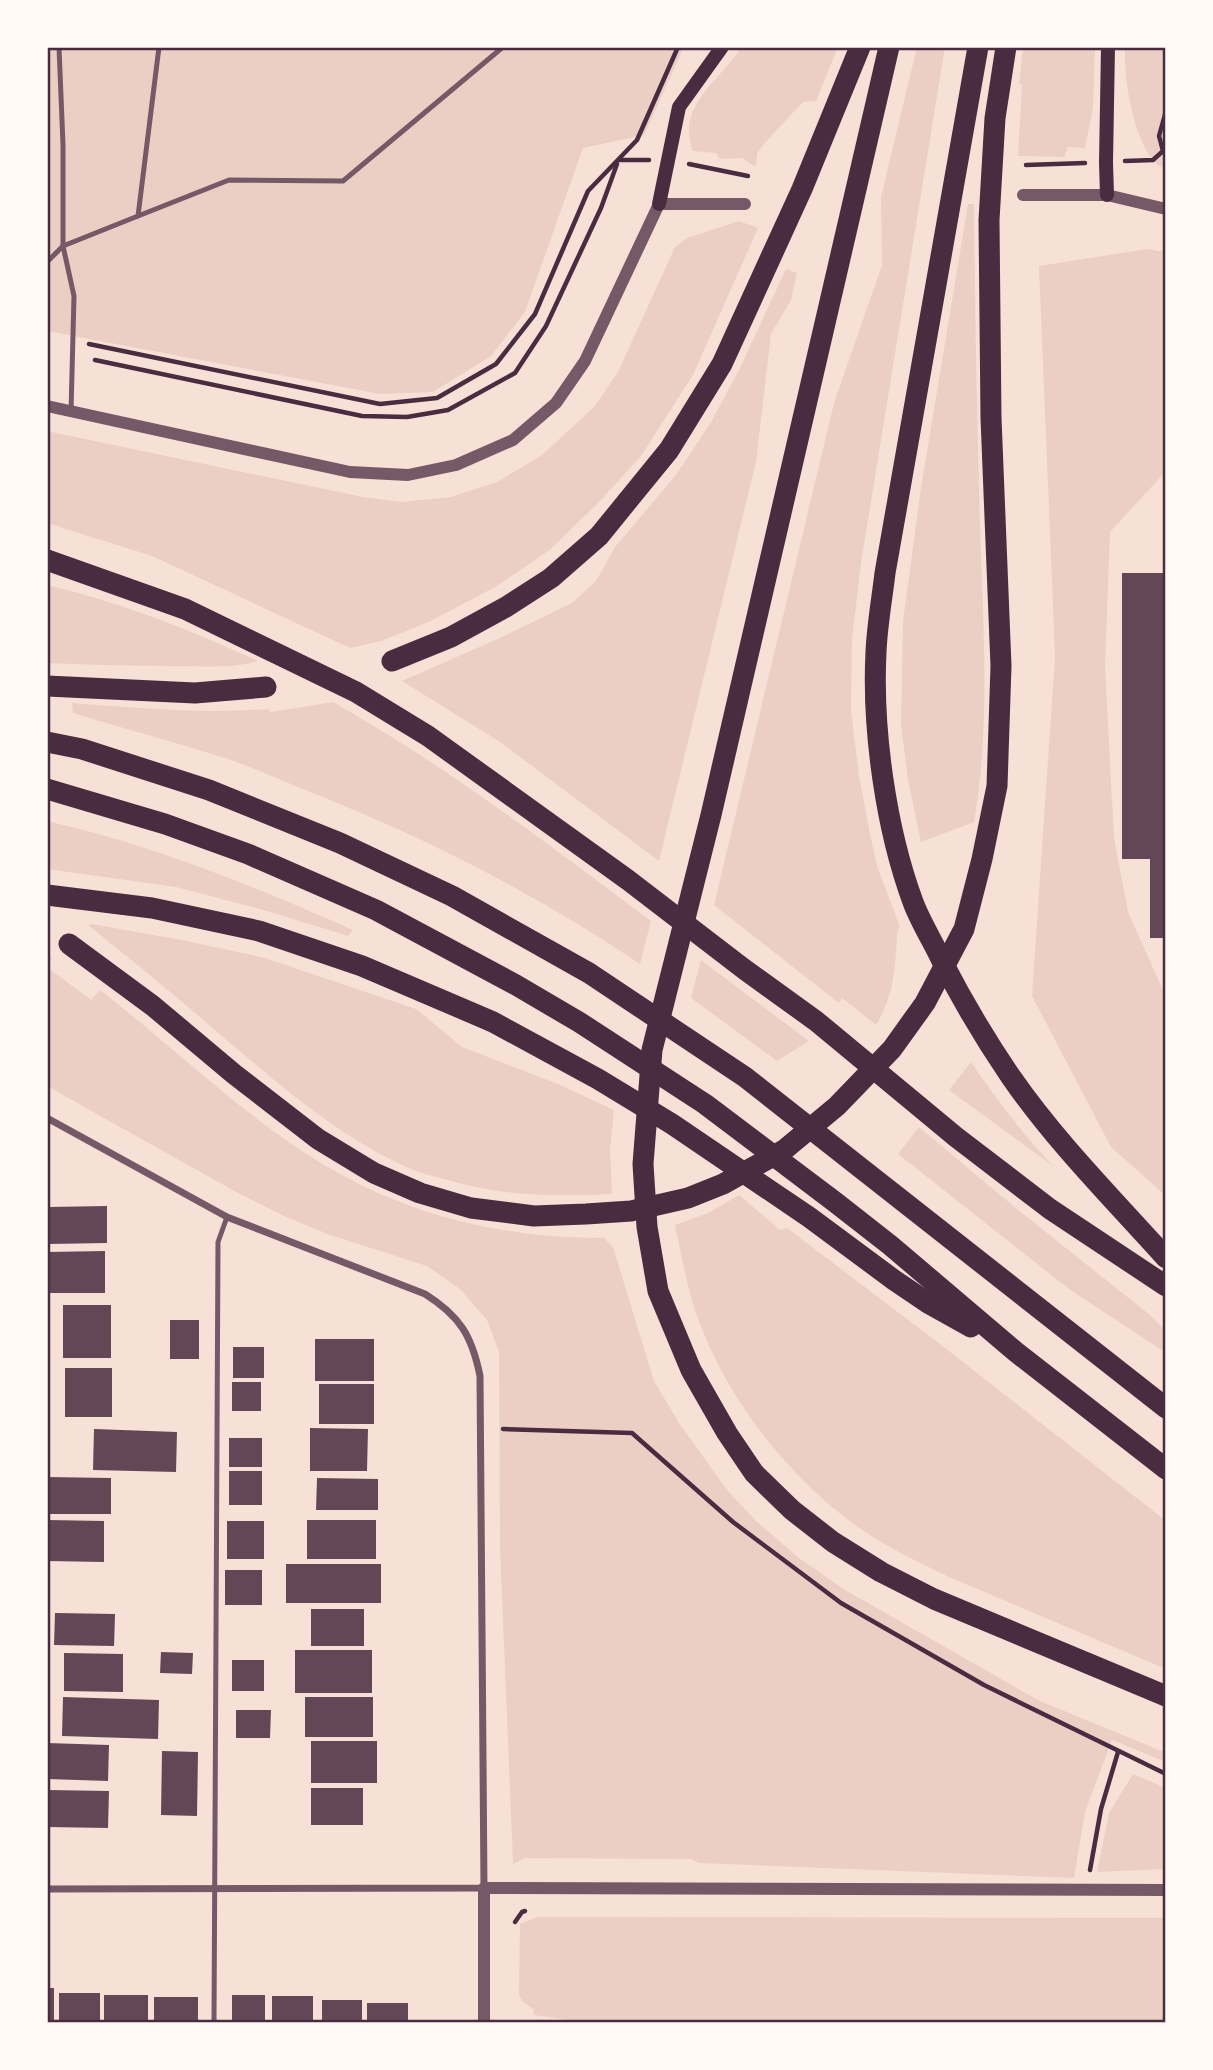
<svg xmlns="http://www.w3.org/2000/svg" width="1213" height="2070" font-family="Inter,sans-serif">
<rect width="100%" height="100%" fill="#f7e1d7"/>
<g fill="#ebcfc5">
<path d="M47 47H684L644 135 583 148 525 312 491 356 433 392 380 394 47 331Z"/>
<path d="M741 47H838L816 101 803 102 762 146 757 154 756 167 742 158 720 159 716 153 692 151C691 144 689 136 689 128 690 97 726 73 741 47Z"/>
<path d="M917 47H945L861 563 852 639 851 711 859 776 870 834 877 866 900 927 897 932C896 965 894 996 876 1025L842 998 839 1003 714 905 834 403 882 265 881 197Z"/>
<path d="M1023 47H1095L1093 108 1085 148 1068 147 1064 157 1018 156 1022 85 1019 84Z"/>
<path d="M1125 47H1166V170C1162 167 1156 164 1153 160 1132 133 1124 80 1125 47Z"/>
<path d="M968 204H974C975 311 977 417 980 524 983 624 991 724 974 822L921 842 908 780 901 725 903 621 921 488Z"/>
<path d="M739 221 758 228 693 375 641 456 602 499 551 549 497 586 429 622 381 641 350 648 152 556 47 523V431L363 497 401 502 451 497 497 482 542 455 594 407 618 372 675 247 687 238Z"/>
<path d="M1147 249 1166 252V471L1110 532 1105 666 1114 838 1128 912 1166 997V1196L1111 1147 1032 996 1055 657 1039 266Z"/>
<path d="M786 269 797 273 791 300 771 334 756 462 659 861 500 742 402 681 502 637 572 603 596 581 615 547 676 475 711 422 739 370Z"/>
<path d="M47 585C120 602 190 630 258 661 233 669 203 666 177 666 134 666 91 665 47 663Z"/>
<path d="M333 702C446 766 547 843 651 921L640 964C536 894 423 836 305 790 281 780 256 769 231 760 179 743 125 729 73 713L72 703C137 708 202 714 268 709L271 712Z"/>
<path d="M47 821C153 845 254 886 353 930L348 936 267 911 176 887 47 869Z"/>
<path d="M92 924 187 941 265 958 416 1009 462 1047 558 1084 614 1110 610 1150 612 1194C554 1197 499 1196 444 1179 434 1176 423 1174 413 1170 341 1139 282 1087 223 1037 179 999 134 962 88 925Z"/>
<path d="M47 955 52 959 47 967 91 1000 100 990C166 1041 227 1100 296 1147 390 1211 491 1238 604 1238L613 1247 654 1381 679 1423 727 1490 756 1521 799 1558 845 1590 1038 1700 1166 1753V1762L1112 1740 1085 1812 1074 1878 699 1863 691 1859 525 1858 513 1864 500 1547 499 1352 487 1320 460 1289 427 1266 330 1235 284 1216 236 1192 47 1086Z"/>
<path d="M701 960 809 1041 777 1061 691 998Z"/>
<path d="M971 1062C996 1099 1022 1133 1053 1166L949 1090Z"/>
<path d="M919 1127 1017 1209 1150 1315 1166 1331V1353L1069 1289 898 1154Z"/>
<path d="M739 1195 780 1230 787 1228 940 1344 1166 1521V1669L949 1577C918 1562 884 1546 855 1525 786 1474 728 1400 698 1319 687 1289 682 1257 675 1225L708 1213Z"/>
<path d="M1133 1774 1166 1788V1869L1097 1872 1109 1813Z"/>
<path d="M537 1917 1166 1918V2023H591L534 2015 533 2009 522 2001 519 1994 520 1924Z"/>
</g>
<g fill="#644757">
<path d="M1122 573H1166V938H1150V859H1122Z"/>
<path d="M107 1206V1243L49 1244V1207Z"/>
<path d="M105 1251V1293H48L47 1252Z"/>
<rect x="63" y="1305" width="48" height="53"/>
<rect x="170" y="1320" width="29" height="39"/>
<rect x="315" y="1339" width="59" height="42"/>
<rect x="233" y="1347" width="31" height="31"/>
<rect x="65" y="1368" width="47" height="49"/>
<rect x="232" y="1382" width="29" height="29"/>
<rect x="319" y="1384" width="55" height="40"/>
<path d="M310 1428 368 1429 367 1471H310Z"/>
<path d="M94 1429 177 1432 176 1472 93 1470Z"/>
<rect x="229" y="1438" width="33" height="29"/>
<rect x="229" y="1471" width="33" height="34"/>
<path d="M47 1477 111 1478V1514H47Z"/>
<path d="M317 1478 378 1479V1510H316Z"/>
<path d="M47 1520 104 1521V1562L47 1561Z"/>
<rect x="307" y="1520" width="69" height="39"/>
<rect x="227" y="1521" width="37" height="38"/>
<rect x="286" y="1564" width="95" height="39"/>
<rect x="225" y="1570" width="37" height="35"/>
<rect x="311" y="1609" width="53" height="37"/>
<path d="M55 1613 115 1614 114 1646 54 1645Z"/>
<rect x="295" y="1650" width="77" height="43"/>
<path d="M161 1652 193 1653 192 1674 160 1673Z"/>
<path d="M64 1653 123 1654V1692L64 1691Z"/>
<rect x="232" y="1660" width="32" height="31"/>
<path d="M63 1697 159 1700 158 1739 62 1736Z"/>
<rect x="305" y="1697" width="68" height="40"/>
<path d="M236 1710H271L270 1738H236Z"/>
<rect x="311" y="1741" width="66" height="42"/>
<path d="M47 1743 109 1745 108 1781 47 1779Z"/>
<path d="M162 1751 198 1752 197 1816 161 1815Z"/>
<rect x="311" y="1788" width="52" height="37"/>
<path d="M47 1790 109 1791 108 1828 47 1827Z"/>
<rect x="47" y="1988" width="7" height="35"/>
<rect x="59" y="1993" width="41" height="30"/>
<rect x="104" y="1995" width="44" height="28"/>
<rect x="232" y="1995" width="33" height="28"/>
<rect x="272" y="1996" width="41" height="27"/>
<rect x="154" y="1997" width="44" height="26"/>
<rect x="322" y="2000" width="40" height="23"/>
<rect x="367" y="2003" width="41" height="20"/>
</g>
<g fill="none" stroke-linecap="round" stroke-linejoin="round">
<g stroke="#4a2c40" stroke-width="4.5">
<path d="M1163 151 1159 136 1166 111"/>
<path d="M619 160H649"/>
<path d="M1125 161 1153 160 1163 151 1166 152"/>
<path d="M689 164 748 176"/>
<path d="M1026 165 1085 163"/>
<path d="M89 344 380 404 437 398 496 364 535 314 588 191 637 140 678 47"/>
<path d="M95 360 362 416 407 417 448 410 515 373 546 326 601 208 617 164"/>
<path d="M503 1429 632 1433 733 1522 841 1603 984 1685 1166 1774"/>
<path d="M1090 1870 1101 1809 1118 1752"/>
<path d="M515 1922 522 1912 525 1911"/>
</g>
<g stroke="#755966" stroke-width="5">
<path d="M59 47 63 145V246L74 296 71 411"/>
<path d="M138 216 229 180 343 181 503 47"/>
<path d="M47 262 63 246 138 216 159 47"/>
<path d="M214 2023 218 1242 227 1217"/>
</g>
<path stroke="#755966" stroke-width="7" d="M47 1118 227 1217 425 1294C460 1316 472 1336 480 1376L484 1888 47 1889"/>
<g stroke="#755966" stroke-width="12">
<path d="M1023 195H1107L1166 209"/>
<path d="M47 406 350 472 408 475 456 465 513 440 556 403 585 361 659 204H745"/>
<path d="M484 2023V1888L1166 1890"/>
</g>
<g stroke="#4a2c40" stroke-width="14">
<path d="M1107 195 1106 162 1108 47"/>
<path d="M659 204 679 107 722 47"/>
</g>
<g stroke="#4a2c40" stroke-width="21">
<path d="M889 47 711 815 652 1050 643 1164 647 1227 658 1291 691 1370 727 1433 754 1473 792 1510 833 1542 881 1572 934 1599 1166 1696"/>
<path d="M978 47 885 573C882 599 877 626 876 652 872 730 886 829 913 902 920 921 932 940 941 959 962 1000 985 1039 1011 1077 1056 1142 1113 1199 1166 1258"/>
<path d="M47 560 185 609 356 692 428 736 628 880 744 969 816 1021 956 1137 1050 1209 1166 1286"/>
<path d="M392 661 451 637 506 607 551 578 599 536 669 450 722 364 802 189 860 47"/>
<path d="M47 686 195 693 266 687"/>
<path d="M47 742 82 749 209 790 340 843 452 896 589 973 745 1077 1166 1408"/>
<path d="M47 789 165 824 248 854 376 910 516 985 579 1022 705 1104 835 1202 890 1245 1016 1352 1166 1469"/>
<path d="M47 895 152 908 259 931 362 966 493 1022 598 1079 672 1124 809 1217 894 1280 928 1303 971 1327"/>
<path d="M69 944 153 1006 234 1074 318 1139 374 1173 420 1193 471 1208 534 1216 586 1214 631 1211 688 1198 723 1184 784 1150 837 1106 892 1049 925 1003 964 929 982 859 997 786 1001 666 991 418 989 220 995 118 1006 47"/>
</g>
</g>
<rect width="1213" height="2070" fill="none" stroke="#fffaf5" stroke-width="98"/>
<rect x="49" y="49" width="1115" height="1972" fill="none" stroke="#4a2c40" stroke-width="2.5"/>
</svg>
